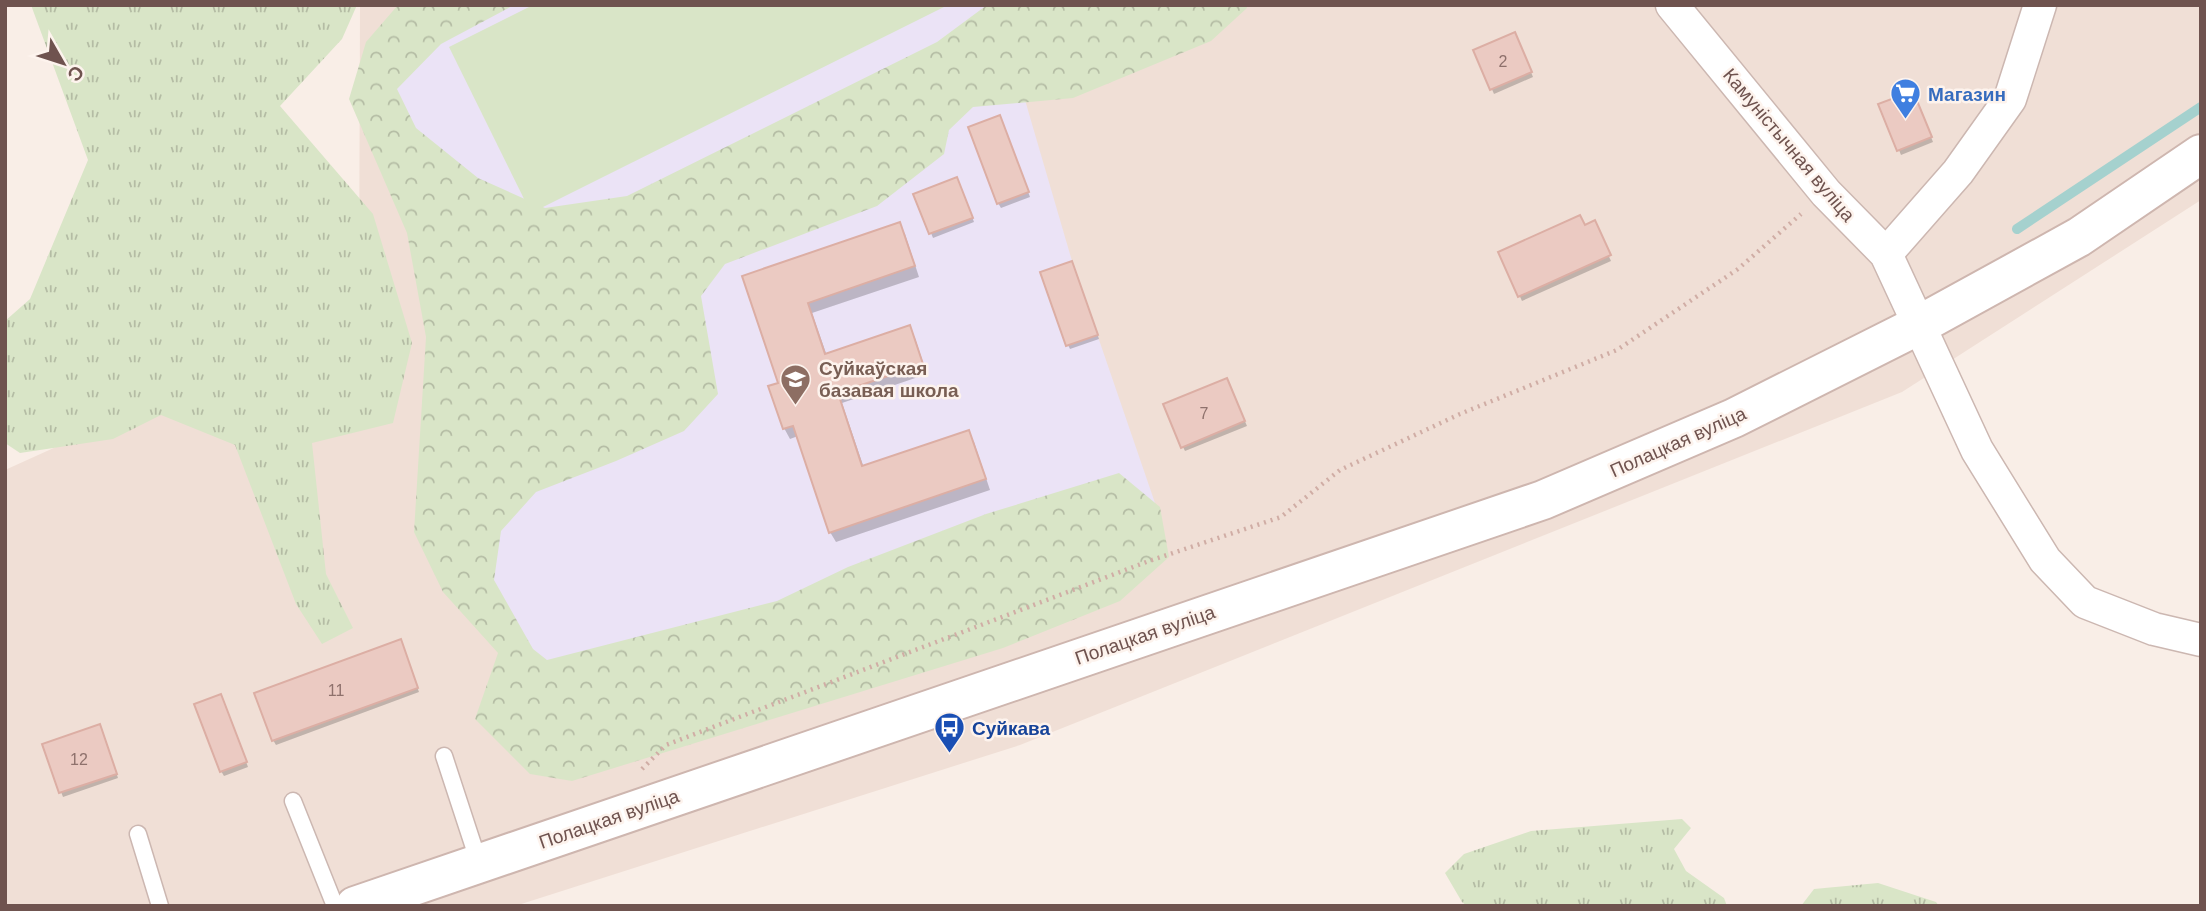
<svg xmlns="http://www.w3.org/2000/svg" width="2206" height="911" font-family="Arial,sans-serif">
<defs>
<pattern id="grass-tufts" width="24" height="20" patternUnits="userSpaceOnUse" patternTransform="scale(1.75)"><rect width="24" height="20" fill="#d9e5c7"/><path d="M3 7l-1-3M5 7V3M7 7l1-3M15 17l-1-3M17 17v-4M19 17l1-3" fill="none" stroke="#b4bca4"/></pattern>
<pattern id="forest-crowns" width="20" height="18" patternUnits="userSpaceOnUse" patternTransform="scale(1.75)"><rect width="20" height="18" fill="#d9e5c7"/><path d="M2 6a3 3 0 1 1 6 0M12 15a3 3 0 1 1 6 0" fill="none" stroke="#b4bca4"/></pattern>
</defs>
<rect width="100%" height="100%" fill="#f9eee7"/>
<path fill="#f0dfd6" d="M360 5H2201V200L1902 392 1020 745 515 906H5V470L359 310Z"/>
<path fill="#ebe3f6" d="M465 5H1064L1006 35 1072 261 1155 503 515 683 442 499 493 478 362 57Z"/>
<g fill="url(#grass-tufts)">
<path d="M31 5H357L342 39 280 106 373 214 412 343 393 423 312 443 326 574 353 628 322 644 296 604 235 445 161 415 113 439 20 453 5 443V321L30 299 88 160Z"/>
<path d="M1682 819 1691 828 1674 849 1686 871 1724 898 1727 906H1467L1462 902 1445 873 1464 854 1531 831Z"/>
<path d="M1878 883 1936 902 1939 906H1801L1814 889Z"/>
</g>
<path fill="url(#forest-crowns)" d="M398 5H514L441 44 397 89 416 128 478 178 545 208 627 196 937 42 987 5H1246L1247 8 1211 41 1073 98 973 107 949 130 944 154 877 206 725 264 701 296 718 394 684 431 616 461 536 492 501 531 494 580 533 649 547 660 777 601 848 567 986 514 1119 473 1160 507 1169 557 1120 601 1003 648 572 781 530 774 475 719 498 653 443 592 414 532 426 337 407 233 349 99 366 42Z"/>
<path fill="#d9e5c7" d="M533 5H948L531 213 449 47Z"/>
<g fill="#0003">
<path d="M1517 38 1533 77 1494 94 1475 51Z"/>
<path d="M1915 97 1933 142 1901 155 1899 150Z"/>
<path d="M1002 121 1030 197 1001 208 998 203Z"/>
<path d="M959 183 974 222 933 238 916 195Z"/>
<path d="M1594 223 1611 261 1522 301 1500 253Z"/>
<path d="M899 224 905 234 919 277 812 313 827 356 909 327 915 338 927 374 842 403 864 468 968 432 974 442 990 490 836 542 830 532 798 436 790 439 784 428 780 384 744 277Z"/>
<path d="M1074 268 1099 339 1070 349 1068 345Z"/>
<path d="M1229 385 1247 426 1185 451 1183 447Z"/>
<path d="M402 646 419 692 276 745 273 740Z"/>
<path d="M223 701 248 767 224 776 221 771Z"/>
<path d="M102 731 118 778 63 797 44 745Z"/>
</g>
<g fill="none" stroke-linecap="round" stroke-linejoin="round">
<path stroke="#a5d1ce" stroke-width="10" d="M2017 229 2201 107"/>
</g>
<g fill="#ebcac2" stroke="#dcaea4" stroke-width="2">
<path d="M1515 32 1532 72 1490 90 1473 50Z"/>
<path d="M1913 91 1932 137 1897 151 1878 104Z"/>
<path d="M1000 115 1029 192 997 204 968 127Z"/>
<path d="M957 177 973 218 929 234 913 194Z"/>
<path d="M1580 215 1585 225 1595 220 1611 255 1518 297 1498 252Z"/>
<path d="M900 222 915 266 808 303 825 354 910 325 923 364 838 393 862 466 969 430 986 479 829 533 793 426 783 429 768 386 778 383 742 276Z"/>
<path d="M1072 261 1098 335 1066 346 1040 272Z"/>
<path d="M1227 378 1245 421 1181 448 1163 404Z"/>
<path d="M401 639 418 688 272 741 254 693Z"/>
<path d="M221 694 247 762 220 772 194 704Z"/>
<path d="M100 724 117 774 59 793 42 744Z"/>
</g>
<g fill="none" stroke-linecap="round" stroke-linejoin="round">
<defs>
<g id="service">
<path d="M444 756 479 863"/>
<path d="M293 801 335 906"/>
<path d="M138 834 160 906"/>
</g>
<g id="minor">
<path d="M1672 5 1826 193 1886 254 1977 450 2045 560 2085 602 2154 629 2201 640"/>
<path d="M1886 254 1958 172 2010 99 2040 5"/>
</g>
<path id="secondary" d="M355 906 1543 500 1734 418 1919 325 2079 237 2201 154"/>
</defs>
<use href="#service" stroke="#ccb7b1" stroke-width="19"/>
<use href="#minor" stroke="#ccb7b1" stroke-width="35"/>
<use href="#secondary" stroke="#ceb6af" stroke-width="42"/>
<path stroke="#d0ada5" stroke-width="4.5" stroke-dasharray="2 5" stroke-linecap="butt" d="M642 769 666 745 1149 561 1281 517 1340 470 1460 414 1617 350 1738 269 1801 214"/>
<use href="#service" stroke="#fff" stroke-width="16"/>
<use href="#minor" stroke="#fff" stroke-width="32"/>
<use href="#secondary" stroke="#fff" stroke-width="38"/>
</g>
<defs>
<symbol id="supermarket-pin" viewBox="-11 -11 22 30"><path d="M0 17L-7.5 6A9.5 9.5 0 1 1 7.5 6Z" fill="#3f7fe0" stroke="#fdf3ed"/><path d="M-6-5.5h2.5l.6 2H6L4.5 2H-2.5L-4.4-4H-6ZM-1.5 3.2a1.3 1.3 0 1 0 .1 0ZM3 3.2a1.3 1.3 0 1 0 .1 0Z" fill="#fff"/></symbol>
<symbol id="school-pin" viewBox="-11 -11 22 30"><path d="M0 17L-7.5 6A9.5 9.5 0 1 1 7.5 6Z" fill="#8d6e63" stroke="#fdf3ed"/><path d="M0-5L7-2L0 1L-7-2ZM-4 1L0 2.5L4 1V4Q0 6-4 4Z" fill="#fff"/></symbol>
<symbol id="bus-pin" viewBox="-11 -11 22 30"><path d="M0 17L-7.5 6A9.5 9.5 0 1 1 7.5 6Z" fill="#1a4fb4" stroke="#fdf3ed"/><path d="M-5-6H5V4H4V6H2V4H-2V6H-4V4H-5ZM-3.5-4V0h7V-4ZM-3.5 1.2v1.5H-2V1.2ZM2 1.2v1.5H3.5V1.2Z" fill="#fff"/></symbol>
</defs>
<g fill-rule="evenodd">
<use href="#supermarket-pin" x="1888" y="76" width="35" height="47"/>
<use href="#school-pin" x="778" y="362" width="35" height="47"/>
<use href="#bus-pin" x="932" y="710" width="35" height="47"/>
</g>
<g text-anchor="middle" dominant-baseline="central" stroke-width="5" stroke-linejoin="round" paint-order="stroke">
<g font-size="16" fill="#8e716c">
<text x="1503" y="61">2</text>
<text x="1204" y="413">7</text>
<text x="336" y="690">11</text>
<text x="79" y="759">12</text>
</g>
<g font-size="19" font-weight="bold" fill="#366cbe" stroke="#fdf3ed" text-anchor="start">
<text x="1928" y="94">Магазин</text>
</g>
<g font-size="19" fill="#6f534f" stroke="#fdf3ed">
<text transform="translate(1789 145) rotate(50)">Камуністычная вуліца</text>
<text transform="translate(1678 442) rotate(-24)">Полацкая вуліца</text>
<text transform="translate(1145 635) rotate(-19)">Полацкая вуліца</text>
<text transform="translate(609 819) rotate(-19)">Полацкая вуліца</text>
</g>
<g font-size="19" font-weight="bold" fill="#785e54" stroke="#fdf3ed" text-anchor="start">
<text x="819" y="368">Суйкаўская<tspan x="819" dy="22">базавая школа</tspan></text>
</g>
<g font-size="19" font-weight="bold" fill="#164399" stroke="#fdf3ed" text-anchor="start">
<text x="972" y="728">Суйкава</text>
</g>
</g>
<rect width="2206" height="911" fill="none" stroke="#6f534f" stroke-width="14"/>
<g transform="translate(63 63) rotate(129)" stroke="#fdf3ed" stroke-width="5" paint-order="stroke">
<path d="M0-5L12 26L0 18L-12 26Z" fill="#6f534f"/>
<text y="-10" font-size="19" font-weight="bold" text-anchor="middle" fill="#6f534f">С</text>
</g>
</svg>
